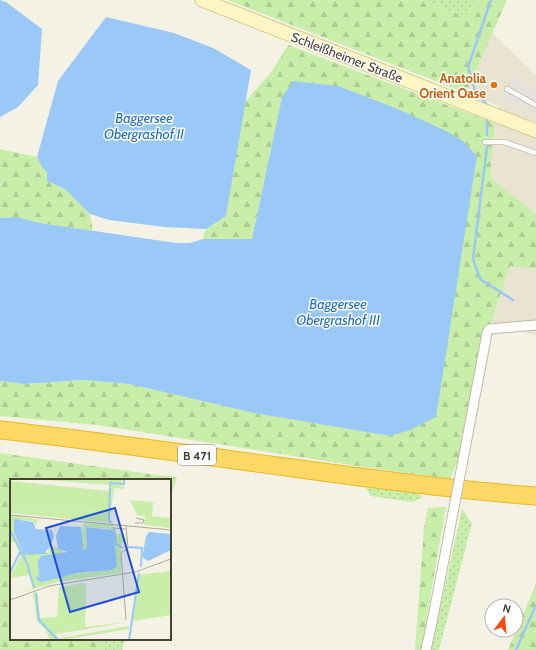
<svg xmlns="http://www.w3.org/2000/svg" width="536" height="650" font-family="Cabin,sans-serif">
<defs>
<pattern id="grass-dots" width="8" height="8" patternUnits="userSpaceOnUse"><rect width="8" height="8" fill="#c8eea9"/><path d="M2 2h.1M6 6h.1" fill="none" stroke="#adcd92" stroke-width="1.8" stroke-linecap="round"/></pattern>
<pattern id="forest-firs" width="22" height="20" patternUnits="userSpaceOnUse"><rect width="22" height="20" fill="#c8eea9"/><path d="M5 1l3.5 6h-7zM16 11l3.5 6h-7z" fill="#adcd92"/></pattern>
</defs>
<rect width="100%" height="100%" fill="#f4f1e5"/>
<g fill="#e9e4d2">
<path d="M492 33 536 75V214L491 178V164L495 123 499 106 466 93Z"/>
<path d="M510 266 536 269V335L491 323Z"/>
</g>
<g fill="url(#grass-dots)">
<path d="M423 0H475L468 18Z"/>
<path d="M157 475 177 477 170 499V480H156Z"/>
<path d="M374 487 414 492 423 497 412 502 371 496 366 488Z"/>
<path d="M462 509 472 523 439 650H431Z"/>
<path d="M105 639H125L122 650H101Z"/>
</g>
<g fill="url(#forest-firs)">
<path d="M228 0H423L468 18 475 0H507L466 93Z"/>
<path d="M288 45 495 123 491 164V178L536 214V269L510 266 491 323 484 332 457 462 450 479 357 466 98 425 0 416V381L25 384 83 380 129 384 254 413 390 436 282 97 252 239H203L206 229 226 216 245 102 272 71Z"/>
<path d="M0 149 37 157 42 167 47 172V181L65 189 90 214 93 231 40 223 17 217 0 218Z"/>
<path d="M0 453 157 475 156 480H11V639H105L101 650H0Z"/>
<path d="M446 507 421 650H415L424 528 428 508Z"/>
<path d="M536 584V650H508Z"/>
</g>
<path fill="#e5e2de" d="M512 77 536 90V112L503 99Z"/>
<g fill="#9ac9f8">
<path d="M0 0 6 2 42 29 38 85 18 107 0 117Z"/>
<path d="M106 17 174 33 213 48 251 70 226 216 206 229 165 227 109 220 90 214 65 189 47 181V172L42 167 37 157 58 81Z"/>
<path d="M293 81 338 86 398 109 444 130 463 141 477 156 436 417 410 430 390 436 254 413 129 384 83 380 25 384 0 381V218L17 217 40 223 176 243H190L203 239H252L282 97Z"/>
</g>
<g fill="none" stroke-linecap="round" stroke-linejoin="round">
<g stroke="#9ac9f8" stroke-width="2.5">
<path d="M488 106 475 91 468 67 491 0"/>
<path d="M487 135V119"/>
<path d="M487 147 473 259 480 279 513 300"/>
<path d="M516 650 536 605"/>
</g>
<defs>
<g id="lane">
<path d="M507 89 536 105"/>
<path d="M485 142H504L536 153"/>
</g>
<g id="street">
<path d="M463 460 487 333 489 329 536 325"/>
<path d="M426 650 433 617 453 513"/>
</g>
<path id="secondary" d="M202 0 536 131"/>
<path id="highway" d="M0 430C98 441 196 455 293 468 374 479 455 490 536 496"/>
</defs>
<use href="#lane" stroke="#c1baa6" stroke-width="6"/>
<use href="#street" stroke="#c1baa6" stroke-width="11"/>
<use href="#secondary" stroke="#d9cd8f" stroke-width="15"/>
<use href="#highway" stroke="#efb624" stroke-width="19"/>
<use href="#lane" stroke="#fff" stroke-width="4.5"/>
<use href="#street" stroke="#fff" stroke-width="9"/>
<use href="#secondary" stroke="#fff6c4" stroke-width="13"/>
<use href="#highway" stroke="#ffd965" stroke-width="17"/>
<defs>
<path id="street-bridge" d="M453 513 463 460"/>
</defs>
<use href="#street-bridge" stroke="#c1baa6" stroke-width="11" stroke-linecap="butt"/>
<use href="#street-bridge" stroke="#fff" stroke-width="9"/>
</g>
<circle fill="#e8710a" stroke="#fff" stroke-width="1.5" cx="494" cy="85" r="4"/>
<g text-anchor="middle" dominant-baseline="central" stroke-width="3" stroke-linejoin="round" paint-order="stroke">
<rect fill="#fff" stroke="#7f7b71" stroke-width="1" x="178" y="445" width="38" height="20" rx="3"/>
<g font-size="12" font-weight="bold" fill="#484234">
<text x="197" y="455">B 471</text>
</g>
<g font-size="13" fill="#484234" stroke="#fff">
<text transform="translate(347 57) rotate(21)">Schleißheimer Straße</text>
</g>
<g font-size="13" font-weight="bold" fill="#c56008" stroke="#fff" text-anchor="end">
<text x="486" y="78">Anatolia<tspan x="486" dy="15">Orient Oase</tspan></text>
</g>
<g font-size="14" font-style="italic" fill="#206ec0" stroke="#fff">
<text x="144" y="118">Baggersee<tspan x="144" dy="16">Obergrashof II</tspan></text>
<text x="338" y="304">Baggersee<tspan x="338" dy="16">Obergrashof III</tspan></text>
</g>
</g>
<g transform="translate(10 479)">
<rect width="161" height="161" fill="#f4f1e5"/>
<path d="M24 0H113L111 7ZM0 2 99 12 97 34 0 25ZM120 21 143 23 142 38 127 36ZM73 104H76L75 148 117 143 72 151Z" fill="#c8eea9"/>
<path d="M113 0 114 10 104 9 99 44 0 34V25L96 34 99 6 113 7ZM0 36 32 41 27 42 26 47 23 42 6 41 4 53 14 76 37 74 40 68H46L56 75 35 77 29 99H26L37 102 60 95 84 93 101 50 76 48 77 70 71 72V53L74 44 104 46 106 54 116 58 117 63 111 64V94L47 103 9 114 23 109 19 96 0 99 10 78 5 63H0ZM135 37 161 39V49L134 46ZM161 92V136L122 142 127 96ZM73 104 72 151 45 155 50 161H40L36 151 27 142 23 114 27 113 30 139 47 138 49 108ZM119 147V150L52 161 50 159Z" fill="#c8eea9"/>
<path d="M4 40 23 43 26 50 42 51 44 58 40 68 35 73 38 75 14 76 4 53ZM50 47 71 48 73 68 71 71 58 73 48 70 46 57ZM76 48 103 51 107 87 102 91 66 94 37 102 30 103 26 100 27 97 29 99 28 82 31 77 77 70ZM139 53 161 55V71L138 82 133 79V74L136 57Z" fill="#9ac9f8"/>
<path fill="none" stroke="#9ac9f8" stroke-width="2" d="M100 8V4L114 5V0M100 9 99 40 101 44M104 50 106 65 113 69M0 51 17 84 24 109M118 68 132 69 131 88M0 94 10 73M26 114 29 141 48 161M119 161 129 94"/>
<path fill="none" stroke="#afab9e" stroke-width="1" d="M0 36 161 51M125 44H133L134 41 126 39M116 46 118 69 111 74 116 141M103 49 116 50M0 121 39 107 125 93 161 80"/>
<path fill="#1d4ed8" fill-opacity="0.15" stroke="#1d4ed8" stroke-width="2" d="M105 29 129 113 60 133 36 49Z"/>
<rect width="161" height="161" fill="none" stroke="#484234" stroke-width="2"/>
</g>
<g transform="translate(504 618) rotate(16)"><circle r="19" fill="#ffffff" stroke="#b6b3ae"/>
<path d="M0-3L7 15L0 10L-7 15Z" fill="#ff4a11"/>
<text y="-6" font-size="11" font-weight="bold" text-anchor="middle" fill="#484234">N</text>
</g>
</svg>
